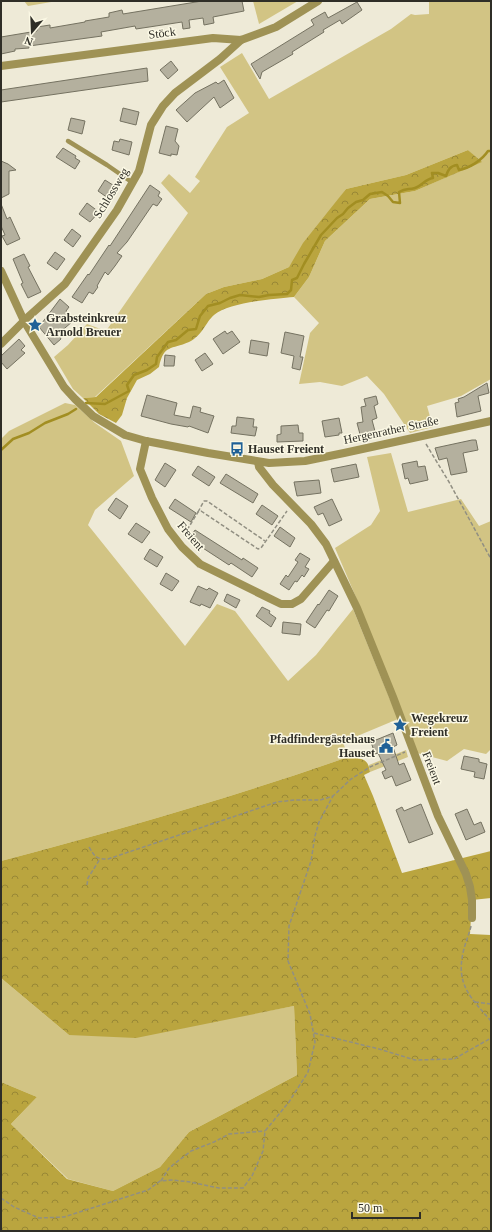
<svg xmlns="http://www.w3.org/2000/svg" width="492" height="1232" font-family="'Times New Roman',serif">
<defs>
<pattern id="forest-crowns" width="20" height="18" patternUnits="userSpaceOnUse"><rect width="20" height="18" fill="#baa53f"/><path d="M2 6a3 3 0 1 1 6 0M12 15a3 3 0 1 1 6 0" fill="none" stroke="#988735"/></pattern>
</defs>
<rect width="100%" height="100%" fill="#eeead7"/>
<g fill="#d2c484">
<path d="M24 1H57L28 6Z"/>
<path d="M253 1H298L259 24Z"/>
<path d="M429 1H491V379L461 396 427 406 433 427 410 433 384 394 367 376 342 386 320 382 299 384 310 333 319 323 294 297 309 277 325 241 370 199 415 191 481 162 468 150 406 175 346 189 289 267 262 279 224 287 206 294 95 397 83 398 73 389 54 357 68 345 87 324 106 331 188 213 161 183 169 174 190 193 200 181 195 177 227 127 249 113 220 67 242 53 269 99 391 29 411 14 415 15 429 14Z"/>
<path d="M65 403 75 405 95 423 121 441 134 476 95 510 88 525 185 646 217 604 235 611 288 681 316 655 353 609 398 719 343 742 348 757C234 797 118 830 1 861V439L9 431Z"/>
<path d="M391 453 408 512 461 499 479 526 491 521V749L486 754 464 749 447 761 417 753 358 602 335 548 371 525 380 511 367 457Z"/>
<path d="M406 750 408 757 370 772 369 765Z"/>
<path d="M1 978 69 1035 219 1020 294 1006 297 1075 189 1132 160 1167 113 1191 68 1179 11 1124 37 1097 1 1082Z"/>
</g>
<g fill="url(#forest-crowns)">
<path d="M468 150 482 162 415 191 370 199 325 241 309 277 294 297C274 299 229 302 214 315 205 323 203 335 189 342 171 350 164 344 159 367L150 374 137 380 127 398 122 415 116 423 99 414 83 398 96 397 206 294 224 287 262 279 289 267 303 243 346 189 406 175Z"/>
<path d="M348 757C361 759 368 757 370 772L364 775 373 796 402 873 491 851V898L472 900 470 934 491 935V1231H1V1082L37 1097 11 1124 67 1179 113 1191 160 1167 189 1132 297 1075 294 1006 136 1038 69 1035 1 978V861C118 830 234 797 348 757Z"/>
</g>
<g fill="none" stroke-linecap="round" stroke-linejoin="round">
<g stroke="#a28e22" stroke-width="2.5">
<path d="M86 403 105 404 129 391 127 385 134 375 147 370 156 364 157 357 168 342 176 340 188 330 196 329 200 316 208 306 220 303 230 298 240 295 259 297 269 295 287 294 291 290 292 280 297 278 304 264 321 235 337 218 343 214 348 208 356 202 363 200 370 194 382 192 388 196 393 202 400 203 399 192C406 188 408 190 415 188 422 186 425 179 433 178L432 173H438L446 176C448 170 450 166 457 165L459 170C470 168 482 160 488 151H491"/>
<path d="M1 450 13 439 29 433 45 423 68 414 76 409"/>
</g>
</g>
<g fill="#b4b09e" stroke="#757261">
<path d="M202 1H242L244 11 213 17 214 23 204 25 203 18 189 20 190 28 183 29 182 22 136 29 135 26 101 32 102 36 29 46V48L15 49V51L1 54V37L37 31V27L50 25V28L85 22V21L109 17V13L122 10 123 14Z"/>
<path d="M357 2 362 10 342 24 340 20 323 30 324 32 292 52 293 54 262 72 260 79 251 64 314 25 311 20 325 12 328 18Z"/>
<path d="M171 61 178 70 168 79 160 70Z"/>
<path d="M147 68 148 81 1 102V90Z"/>
<path d="M224 80 234 98 220 108 214 97 187 122 176 110 195 93 216 82 218 84Z"/>
<path d="M123 108 139 112 136 125 120 121Z"/>
<path d="M71 118 85 121 82 134 68 130Z"/>
<path d="M166 126 178 129 175 141 179 146 177 155 171 154V156L159 153Z"/>
<path d="M120 139 132 142 129 155 112 150 114 141 119 142Z"/>
<path d="M63 148 76 156 75 158 80 161 75 169 56 157Z"/>
<path d="M1 161 8 164 16 170 9 171V194L1 198Z"/>
<path d="M105 180 116 187 108 198 98 191Z"/>
<path d="M150 185 160 192 158 196 162 199 157 206 153 204 127 242 117 253 122 256 115 266 108 275 105 272 97 286 98 287 93 294 89 292 82 303 72 297 88 274 89 275 109 245 110 246Z"/>
<path d="M87 203 99 212 90 222 79 214Z"/>
<path d="M1 204 7 219 10 217 20 239 7 245 2 236 5 235 1 226Z"/>
<path d="M72 229 81 236 73 247 64 240Z"/>
<path d="M55 252 65 259 57 270 47 263Z"/>
<path d="M24 254 30 266 28 267 41 292 28 298 21 284 23 283 13 259Z"/>
<path d="M60 299 69 307 66 311 73 321 58 334 61 339 54 345 39 327Z"/>
<path d="M225 331 227 334 232 331 240 342 223 354 213 339Z"/>
<path d="M285 332 304 336 300 357H303L300 370 292 368 294 356 281 353Z"/>
<path d="M19 339 25 346 21 350 25 353 7 369 1 362V356Z"/>
<path d="M251 340 269 343 267 356 249 353Z"/>
<path d="M205 353 213 364 202 371 195 360Z"/>
<path d="M165 355 175 356 174 366H164Z"/>
<path d="M487 383 489 393 478 396 481 411 457 417 455 403 459 402 458 399 464 397Z"/>
<path d="M147 395 177 403 174 415 190 418 193 406 201 408 200 412 214 416 208 433 189 426 188 427 171 424 141 416Z"/>
<path d="M376 396 378 404 374 406 377 418 372 420 376 435 361 438 357 423 363 422 361 407 366 406 364 399Z"/>
<path d="M237 417 254 419 253 427H257L255 436 231 433 232 426H236Z"/>
<path d="M339 418 342 433H339V435L325 437 322 421Z"/>
<path d="M298 425 299 433H303V441L277 442V435L281 434V426Z"/>
<path d="M472 440H476L478 450 463 453 467 472 451 475 447 458 439 460 435 448Z"/>
<path d="M417 461 418 467 425 466 428 480 410 484 408 478 405 479 402 464Z"/>
<path d="M165 463 176 470 165 487 155 480Z"/>
<path d="M356 464 359 477 334 482 331 469Z"/>
<path d="M198 466 215 477 209 486 192 475Z"/>
<path d="M226 474 258 494 253 503 220 483Z"/>
<path d="M319 480 321 493 297 496 294 482Z"/>
<path d="M116 498 128 506 120 519 108 510Z"/>
<path d="M175 499 196 513 191 522 169 508Z"/>
<path d="M332 499 342 520 329 526 323 513 318 515 314 507Z"/>
<path d="M262 505 278 516 272 525 256 514Z"/>
<path d="M136 523 150 532 142 543 128 534Z"/>
<path d="M280 527 295 538 290 547 274 536Z"/>
<path d="M195 530 242 560 243 558 258 568 252 577 231 563 229 565 189 539Z"/>
<path d="M150 549 163 557 157 567 144 559Z"/>
<path d="M300 553 310 559 305 567 309 569 304 577 302 575 297 582 295 581 289 590 280 584 286 575 288 577 298 562 295 560Z"/>
<path d="M166 573 179 581 172 591 160 584Z"/>
<path d="M198 586 207 590 209 588 218 593 210 608 201 604 200 606 190 602Z"/>
<path d="M329 590 338 596 329 611 327 610 315 628 306 622 318 604 319 605Z"/>
<path d="M227 594 240 600 236 608 224 601Z"/>
<path d="M262 607 270 611 269 613 276 618 271 627 256 616Z"/>
<path d="M283 622 301 624 300 635 282 633Z"/>
<path d="M393 733 397 745 393 747 399 765 404 763 411 780 396 786 392 776 385 779 382 772 386 770 378 753 375 754 371 742Z"/>
<path d="M464 756 479 759V762L487 764 484 779 474 777 475 772 461 769Z"/>
<path d="M421 804 433 834 409 843 396 810 402 807 404 811Z"/>
<path d="M467 809 474 825 481 822 485 832 466 840 455 814Z"/>
</g>
<g fill="none" stroke-linecap="round" stroke-linejoin="round">
<g stroke="#918f82" stroke-width="1.5" stroke-dasharray="4 2" stroke-linecap="butt">
<path d="M426 444 449 482 491 559"/>
<path d="M198 512 204 501H207L265 541"/>
<path d="M184 535 198 512 201 511 258 549 261 548 287 511"/>
<path d="M89 847C95 857 96 859 108 859L277 802 294 800H320L333 796 351 779 370 767 405 752"/>
<path d="M87 885 88 878 100 859"/>
<path d="M471 926C469 935 465 943 463 953 456 985 471 998 491 1021"/>
<path d="M475 1002 491 1004"/>
<path d="M314 1033 379 1049 415 1060 454 1059 491 1038"/>
<path d="M161 1181 169 1168 191 1151 214 1142 229 1134 265 1131"/>
<path d="M1 1198 14 1207 39 1218 64 1217 148 1190 160 1181 173 1180 190 1182 219 1188H243L252 1176 263 1151 265 1131 289 1102 308 1072 315 1042 310 1014 288 961 289 926 311 861 315 836 319 822 333 796"/>
</g>
<path stroke="#9f9255" stroke-width="4.5" d="M68 141 107 165 133 183"/>
<g stroke="#9f9255" stroke-width="8">
<path d="M1 66 213 38 241 40 276 27 318 1"/>
<path d="M1 344 28 317 65 284 117 210 139 171 151 125 163 106 175 93 220 59 241 40"/>
<path d="M146 441 140 469 152 498 168 529 182 547 200 564 281 604H292L301 599 334 561"/>
<path d="M258 462 259 467 273 485 311 524 326 544 357 608 393 697 438 816 466 874 470 887 472 900V918"/>
</g>
<path stroke="#9f9255" stroke-width="8" d="M1 271 24 321 64 387 75 399 93 416 125 435 146 441 208 453 269 463 305 461 344 453 491 421"/>
</g>
<defs>
<symbol id="sight-bare" viewBox="-9 -9 18 18"><path d="M0-6L1.8-2.2L6-1.7L2.9 1.2L3.7 5.4L0 3.3L-3.7 5.4L-2.9 1.2L-6-1.7L-1.8-2.2Z" fill="#206197" stroke="#fbf8e4" stroke-width="2.5" paint-order="stroke"/></symbol>
<symbol id="bus-bare" viewBox="-9 -9 18 18"><path d="M-5-6H5V4H4V6H2V4H-2V6H-4V4H-5ZM-3.5-4V0h7V-4ZM-3.5 1.2v1.5H-2V1.2ZM2 1.2v1.5H3.5V1.2Z" fill="#206197" stroke="#fbf8e4" stroke-width="2.5" paint-order="stroke"/></symbol>
<symbol id="civic-bare" viewBox="-9 -9 18 18"><path d="M-.6-6.5H3V-4.5H.6V-3L4-1V1h2V6H-6V1h2V-1L-.6-3ZM-1.2 2.5V6h2.4V2.5Z" fill="#206197" stroke="#fbf8e4" stroke-width="2.5" paint-order="stroke"/></symbol>
</defs>
<g fill-rule="evenodd">
<use href="#sight-bare" x="25" y="315" width="20" height="20"/>
<use href="#bus-bare" x="227" y="439" width="20" height="20"/>
<use href="#sight-bare" x="390" y="715" width="20" height="20"/>
<use href="#civic-bare" x="376" y="736" width="20" height="20"/>
</g>
<g text-anchor="middle" dominant-baseline="central" stroke-width="3" stroke-linejoin="round" paint-order="stroke">
<g font-size="12" fill="#2f2e27" stroke="#fbf8e4">
<text transform="translate(162 33) rotate(-8)">Stöck</text>
<text transform="translate(111 193) rotate(-59)">Schlossweg</text>
<text transform="translate(391 430) rotate(-12)">Hergenrather Straße</text>
<text transform="translate(191 536) rotate(49)">Freient</text>
<text transform="translate(432 768) rotate(69)">Freient</text>
</g>
<g font-size="12" font-weight="bold" fill="#2f2e27" stroke="#fbf8e4" text-anchor="start">
<text x="46" y="318">Grabsteinkreuz<tspan x="46" dy="14">Arnold Breuer</tspan></text>
<text x="248" y="449">Hauset Freient</text>
<text x="411" y="718">Wegekreuz<tspan x="411" dy="14">Freient</tspan></text>
<text x="375" y="739" text-anchor="end">Pfadfindergästehaus<tspan x="375" dy="14">Hauset</tspan></text>
</g>
</g>
<rect width="492" height="1232" fill="none" stroke="#2f2e27" stroke-width="4"/>
<g transform="translate(32 32) rotate(199)" stroke="#fbf8e4" stroke-width="3" paint-order="stroke">
<path d="M0-3L7 15L0 10L-7 15Z" fill="#2f2e27"/>
<text y="-6" font-size="11" font-weight="bold" text-anchor="middle" fill="#2f2e27">N</text>
</g>
<path d="M352 1212v6h68v-6" fill="none" stroke="#2f2e27" stroke-width="2"/>
<text x="358" y="1212" font-size="12" fill="#2f2e27" stroke="#fbf8e4" stroke-width="3" paint-order="stroke">50 m</text>
</svg>
